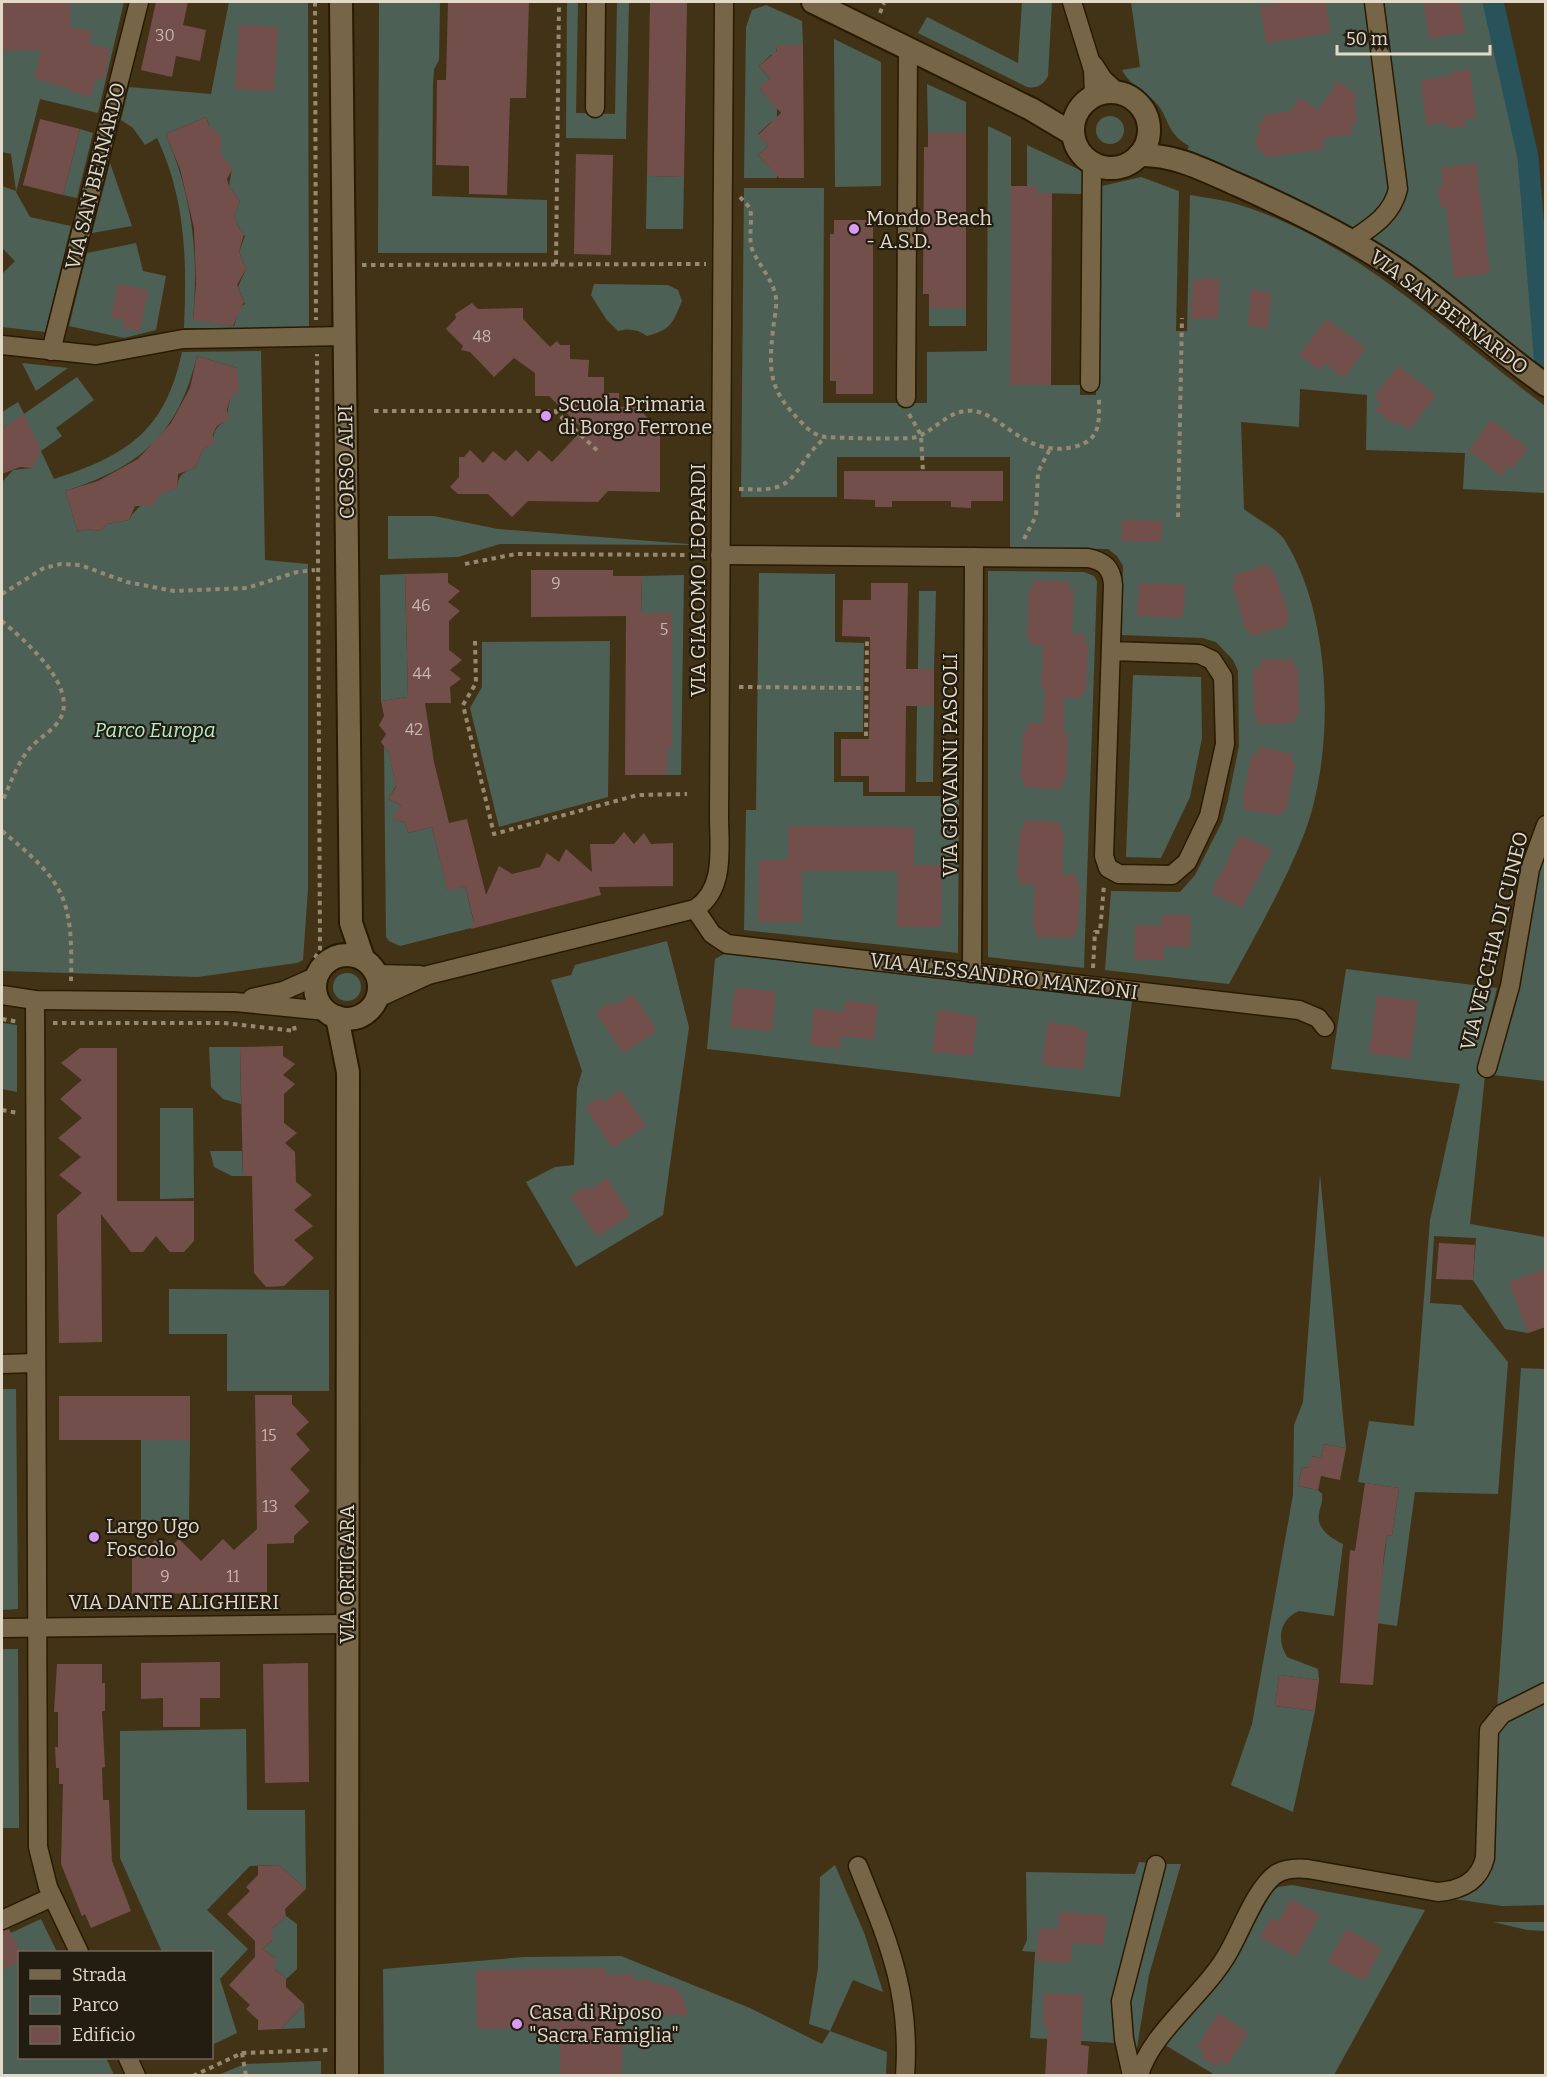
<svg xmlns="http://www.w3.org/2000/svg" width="1547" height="2077" font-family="Bitter,serif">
<rect width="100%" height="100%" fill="#433316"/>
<g fill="#4d6055" fill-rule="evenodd">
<path d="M2 2H124L98 113 40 99 16 192 30 217 71 226 45 332 2 327V274L15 261 2 248V186L16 191 11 154 2 152Z"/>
<path d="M229 2H308L309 328H184C187 262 186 199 157 138L145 145 133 128 121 120 129 87 211 94ZM206 117 223 160 232 168 229 186 240 201 234 216 240 230 245 236 239 252 246 269 238 287 245 304 240 307 234 326 193 319C199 252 192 197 166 134Z"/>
<path d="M379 2H440L439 60 434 69 433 84 432 196 547 200V253H378Z"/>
<path d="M567 2H578L576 113 615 114 617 2H629L626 139 566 138Z"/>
<path d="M1022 2H1052L1048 76C1043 85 1037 89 1027 87L918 33 927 17 1018 63Z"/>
<path d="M1131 2H1367L1391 182 1386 203 1355 230 1187 151 1189 146C1163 131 1170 114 1152 99 1141 89 1129 84 1122 70L1140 67Z"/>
<path d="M1382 2H1499L1534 161 1545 301V372L1368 238C1388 224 1403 213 1407 188Z"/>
<path d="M766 5 802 21 803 45 777 46 776 55H771L759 66 770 79 760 89 772 102H777V122H771L758 134 768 146 758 155 771 169H777V178H744L746 27 752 10Z"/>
<path d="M834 39 881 62V186L835 187Z"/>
<path d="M927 84 966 102V133H928Z"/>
<circle cx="1110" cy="130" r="14"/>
<path d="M988 126 1011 137V385H1080V395H1096L1099 191 1102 186 1141 177 1179 191 1176 331H1187L1190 195C1208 198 1226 200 1243 206 1357 242 1452 336 1545 406V493L1463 489 1465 453 1366 450 1367 395 1300 389 1299 427 1241 422 1244 509C1255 518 1276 528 1284 539 1333 616 1336 754 1303 837 1283 887 1255 936 1229 984L1105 970 1111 891 1180 892 1195 875 1222 822 1228 800 1239 746 1238 671 1233 660 1216 642 1202 638 1121 635 1123 566 1117 556 1108 549 1010 548V457H837V497H741L744 188H824L823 403H927V352L987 351Z"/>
<path d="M80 129 93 133 77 198 63 195Z"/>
<path d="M1027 145 1082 171V194L1037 193 1036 186H1027Z"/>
<path d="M110 163 132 226 92 233Z"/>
<path d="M647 176 684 177 683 229H646Z"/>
<path d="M136 243 143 271 166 276 156 330 124 338 69 326 87 253Z"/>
<path d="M594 284 668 285 678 290 682 301C672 324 672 329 647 336 638 329 628 328 618 331L606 319 591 295Z"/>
<rect x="929" y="308" width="37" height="18"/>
<path d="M261 351 265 560 308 564V889L303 960 297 963 198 977 2 971V482L13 470 32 468 33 462 24 415 2 429V412L18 402 24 414 77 377 94 400 56 428 62 436 41 451 54 479C128 455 165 431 182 352ZM197 356 237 368C237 386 226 401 228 419 217 426 213 430 213 444L203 449 195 468C183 472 178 475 177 488 160 491 136 505 129 520L107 524 100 531 87 529 78 532 65 491C141 467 178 434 197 356Z"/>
<path d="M22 363 68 368 36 391Z"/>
<path d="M388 516H434L498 529 701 545 500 544 458 557 388 559Z"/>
<path d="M988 571 1084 572 1094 576 1097 581 1084 968 988 957Z"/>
<path d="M759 573 835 574V642L864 643 863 732H834V782H863V796H959L958 953 744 930 746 810H756Z"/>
<path d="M405 574 408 697 381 701 380 575Z"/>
<path d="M684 575 681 775H667V748H672V664L668 637H672V613H641L642 576Z"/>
<path d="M919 591H936L934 669H918Z"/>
<path d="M610 641 608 797 499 827 470 708 482 687V642Z"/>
<path d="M1133 675 1201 677 1202 738 1190 797 1161 858 1126 857Z"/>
<path d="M917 706H934L933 782H916Z"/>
<path d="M384 746 389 753 396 786 388 799 401 805 393 818 405 823 408 833 432 827 448 890 465 886 475 927 400 946 389 941 386 937Z"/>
<path d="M1545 846V1081L1492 1075 1515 986 1536 879Z"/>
<path d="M667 941 689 1027 663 1215 576 1267 526 1182 555 1167 574 1165 577 1088 582 1071 551 980 571 975 575 965Z"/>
<path d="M726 953 1132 1001 1120 1097 707 1049 715 959Z"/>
<path d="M1346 969 1497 988 1477 1073 1485 1075 1470 1224 1545 1237V1327L1528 1333 1505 1329 1473 1280 1476 1238 1434 1236 1430 1303 1461 1305 1508 1362 1498 1494 1415 1492 1397 1626 1376 1623 1387 1535 1392 1536 1399 1488 1358 1482 1369 1421 1414 1426 1430 1220 1460 1084 1331 1069Z"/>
<circle cx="347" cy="987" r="14"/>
<path d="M2 1023 17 1025V1092L2 1089Z"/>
<path d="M209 1047H240L241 1104 223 1099 211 1087Z"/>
<path d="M160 1108H193L194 1198 160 1199Z"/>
<path d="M210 1151H242L243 1176H232L214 1167Z"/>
<path d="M1320 1174 1346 1448 1324 1444 1321 1458 1312 1456 1309 1468 1302 1467 1298 1486 1318 1490 1322 1494C1323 1503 1320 1506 1319 1514 1316 1529 1332 1539 1343 1544L1334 1616 1299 1611C1280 1619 1276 1639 1287 1657L1318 1669 1319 1680 1279 1675 1275 1706 1315 1711 1293 1812 1231 1785 1252 1724 1293 1495 1294 1425 1303 1402Z"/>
<path d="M169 1289 329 1290V1391H227V1334H169Z"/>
<path d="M1521 1368 1545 1369V1685L1497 1708Z"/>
<path d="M2 1389H16L18 1609 2 1610Z"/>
<path d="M141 1440H190L189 1521H141Z"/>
<path d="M2 1649H18L19 1828H2Z"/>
<path d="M1545 1698V1905L1502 1906 1454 1899C1464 1896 1476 1893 1483 1884 1501 1861 1495 1768 1496 1735L1504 1722Z"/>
<path d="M246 1729 247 1810H305L306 1889 279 1865 250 1866 207 1910 248 1949 220 1979 237 2033 212 2045V1952H162L120 1858V1731Z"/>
<path d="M1139 1862 1150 1863 1117 2043 1030 2038 1035 1952 1022 1951 1027 1940 1026 1872 1135 1874Z"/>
<path d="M1164 1864H1181L1149 1975 1135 2059 1129 2027 1130 1995Z"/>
<path d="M835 1865 865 1935 883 1992 853 1980 830 2031 887 2052 886 2075H384L383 1969 524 1957 621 1956 750 2008 822 2044 830 2031 809 2024 818 1968 820 1877Z"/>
<path d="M1292 1885 1425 1910 1334 2075H1215L1165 2045 1220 1982 1272 1892 1278 1887Z"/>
<path d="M286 1916 297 1924V1969L286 1979 275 1969V1958L263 1949 273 1939V1928Z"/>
<path d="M41 1919 57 1952H20V2058H106L114 2075H2V1937Z"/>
<path d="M1493 1922H1545V1931L1527 1930Z"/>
<path d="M304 2004 305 2028 281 2029Z"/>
<path d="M321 2061V2075H218L245 2064Z"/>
</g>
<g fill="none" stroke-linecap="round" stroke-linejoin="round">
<path stroke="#29535a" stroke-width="21" d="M1493 2 1528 157 1545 365"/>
</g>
<g fill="#734f4b">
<path d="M2 2H70V27L92 31 89 44 110 49 104 80 96 78 91 97 68 91V88L34 78 41 50 2 51Z"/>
<path d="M156 2H188L183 25 206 30 200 61 176 56 172 77 141 70Z"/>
<path d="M448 2H529L526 98H510L507 195 469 194V166L436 165 437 80H446Z"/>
<path d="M650 2H687L684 177 647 176Z"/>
<path d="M1288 2H1326L1331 33 1266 43 1260 6Z"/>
<path d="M1423 2H1460L1465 33 1429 38Z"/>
<path d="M239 25 278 27 274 91 235 89Z"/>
<path d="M777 45H803L804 178H779L758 155 768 146 758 135 781 113 759 88 770 79 759 66 777 51Z"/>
<path d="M1470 69 1476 118 1465 119 1466 126 1447 129 1446 122 1426 125 1421 80 1450 76V72Z"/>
<path d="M1338 81 1357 95 1354 100 1357 123 1351 124 1353 134 1323 138 1324 149 1274 156 1265 157 1264 151 1258 152 1255 135H1260L1258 122 1264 121 1263 115 1290 111 1300 97 1318 110Z"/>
<path d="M206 117 209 125 221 136V155L233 168 227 179 229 186 240 201 234 216 240 230 244 234 239 252 246 269 237 285 244 302 233 326 193 320 196 284 194 228 180 169 166 134Z"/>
<path d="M40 119 80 129 63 195 23 185Z"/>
<path d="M928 133H966V308H929V294H923L924 147H928Z"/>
<path d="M576 154 613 155 611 255 574 254Z"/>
<path d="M1476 163 1490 273 1454 278 1446 207 1441 208 1438 186 1443 185 1441 168Z"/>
<path d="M1011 186H1037V193H1052L1051 385H1010Z"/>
<path d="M834 220H873V394H836V381H830V234H834Z"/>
<path d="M1203 278 1220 279 1218 318 1191 319 1193 279 1203 280Z"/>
<path d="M118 284 148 290 140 331 123 328 124 320 111 318Z"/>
<path d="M1251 290 1271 292 1268 328 1248 326Z"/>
<path d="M472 303 478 309 523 308V319L550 347 557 341 560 345H570V359L589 360 588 377H604V393H619V407H637L660 430V492L608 491 598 502 528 501 512 517 488 494H458L450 487 459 477V457H464L470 450 483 463 493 451 505 461 516 450 528 462 539 450 552 462 583 429 549 396H535V373L514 358 494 377 470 352 461 350 463 346 446 329 456 318 455 314Z"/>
<path d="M1327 319 1366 348 1344 378 1324 363 1319 370 1299 355Z"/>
<path d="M197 356 237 368 239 390 230 399 227 410 229 419 217 426 213 434 214 444 203 449 195 468 178 474 177 488 159 495 153 506H135L129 520 107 524 100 531 87 529 78 532 65 491 98 481 138 459 171 423 190 388Z"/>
<path d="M1398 366 1436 395 1409 430 1398 422 1396 425 1375 410 1381 402 1374 397Z"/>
<path d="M24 414 41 451 32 468 20 467 2 474V429Z"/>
<path d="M1491 420 1528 448 1513 469 1509 465 1501 476 1469 450Z"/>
<path d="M844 471H1003V501H971V508L951 507V501H892V507H875V500L844 499Z"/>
<path d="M1122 520 1162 521 1161 542 1121 541Z"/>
<path d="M1268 564 1270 572 1274 570 1283 597 1289 617 1286 618 1288 625 1251 636 1249 629 1246 630 1232 584 1236 583 1233 575Z"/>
<path d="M531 570H613V576H642L641 613H672V748H667V775H625L626 616 531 617Z"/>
<path d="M448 573V583L460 591 448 602 460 611 449 621V650L462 660 450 670 461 679 450 687 451 703H425L434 762 449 823 467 819 486 895 499 866 512 874 540 867 547 853 559 862 566 849 592 872 590 844H614L624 832 634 844 644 833 651 844 673 843V886L599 887 601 895 471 929 474 922 465 886 448 891 432 827 408 833 405 823 392 818 401 805 388 799 396 787 389 753 381 742 386 734 379 725 384 716 381 701 408 697 405 574Z"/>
<path d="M1033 580 1070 582V590H1074L1072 634H1085L1084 642H1088L1086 691H1083L1082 698H1064V733H1068L1066 781H1062V789L1024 787V780L1021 779 1023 732H1027V723L1043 724 1045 689H1041L1043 645H1030V637H1027L1029 589H1033Z"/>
<path d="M871 583H908L906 669H934V706H906L905 792H869V776H841V739H869L870 682V637L842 636 843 600H871Z"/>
<path d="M1139 583 1185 584 1183 618 1137 616Z"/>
<path d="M1293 659 1294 667H1298L1299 715 1295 716V723L1257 724V716H1254L1253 668H1262L1259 660Z"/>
<path d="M1258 747 1293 754 1292 762H1296L1290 789 1286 810 1282 809 1281 816 1243 809 1245 802 1242 801 1252 754 1258 755Z"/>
<path d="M1024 820 1060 822V830H1064L1062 874H1076V883H1080L1078 931H1074V938L1036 937V930L1033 929 1035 885 1020 884V877H1017L1020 829H1024Z"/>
<path d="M788 826 914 827V865H942L941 927H897L898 871H802V922H758L759 860H788Z"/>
<path d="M1240 835 1272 850 1242 908 1211 893Z"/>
<path d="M1162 915H1191L1190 947 1164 946V960L1134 959 1135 925 1161 926Z"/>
<path d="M735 987 776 992 772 1031 730 1027Z"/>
<path d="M633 994 657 1031 623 1053 596 1012 611 1002 614 1006Z"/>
<path d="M1377 996 1418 1001 1410 1059 1369 1053Z"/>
<path d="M845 1001 878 1004 874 1040 841 1036 840 1049 810 1045 814 1008 844 1012Z"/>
<path d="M938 1009 977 1017 973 1056 932 1052Z"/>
<path d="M1048 1023 1077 1026V1029L1088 1030 1083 1070 1042 1065Z"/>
<path d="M283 1046V1056L295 1064 283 1075 295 1084 284 1094V1123L297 1133 285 1143 295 1152 296 1182 312 1195 294 1210 313 1226 294 1240 314 1258 284 1286 266 1287 254 1273 252 1176H243L240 1047Z"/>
<path d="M80 1048H117V1201H194V1241L184 1252H170L156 1236 143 1252H131L101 1214 102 1342 59 1343 57 1215 82 1193 59 1175 81 1157 58 1138 82 1118 60 1099 82 1080 61 1063Z"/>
<path d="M621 1089 646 1126 612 1148 585 1107 600 1097 603 1102Z"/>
<path d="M607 1178 631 1215 597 1237 570 1196 585 1186 589 1190Z"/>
<path d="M1439 1243 1475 1245 1473 1280 1436 1279Z"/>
<path d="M1545 1269V1327L1528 1333 1509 1282Z"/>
<path d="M255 1395H292V1404L309 1422 296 1434 310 1450 290 1469 310 1491 294 1506 309 1522 294 1536V1543L267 1544V1592L132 1594V1557H137L155 1540 166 1551 179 1539 201 1561 223 1539 234 1550 257 1529Z"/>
<rect x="59" y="1396" width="131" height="44"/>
<path d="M1324 1444 1346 1448 1340 1480 1321 1476 1318 1490 1298 1486 1302 1467 1309 1468 1311 1456 1321 1458Z"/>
<path d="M1365 1483 1399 1488 1392 1536 1387 1535 1384 1555 1373 1685 1340 1683 1350 1550 1355 1551Z"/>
<path d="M220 1662V1698H200V1727H163V1698L141 1699V1663Z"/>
<path d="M308 1663 309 1782 265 1783 263 1664Z"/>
<path d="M57 1664H102V1683H105V1711H102L105 1767 102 1768 103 1800H109L112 1861 131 1911 91 1928 85 1914 82 1916 61 1864 63 1784H59V1768H56L55 1747H58V1712H54Z"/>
<path d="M1279 1675 1319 1680 1315 1711 1275 1706Z"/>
<path d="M279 1865 306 1889 285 1909 286 1916 273 1928V1939L263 1949 275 1958V1969L286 1979V1987L304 2004 281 2029 258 2030V2020L246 2009 250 2005 229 1985 255 1957V1941L227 1914 250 1891 246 1887 258 1875V1866Z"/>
<path d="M1291 1899 1320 1915 1296 1957 1260 1937 1271 1918 1278 1922Z"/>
<path d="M1059 1912 1106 1915 1104 1945 1072 1943 1071 1963 1036 1961 1039 1928 1058 1929Z"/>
<path d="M9 1929 20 1951V1962L2 1970V1931Z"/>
<path d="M1346 1929 1382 1948 1364 1981 1328 1962Z"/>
<path d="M606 1968V1975L633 1974V1980L650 1979V1982L674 1987 683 1996 688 2015H660V2010H622V2076H560V2028L477 2029 476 1970Z"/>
<path d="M1044 1993 1083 1995 1081 2045 1089 2046 1087 2076H1045L1048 2026H1043Z"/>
<path d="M1218 2013 1248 2032 1227 2066 1221 2061 1217 2067 1201 2057 1204 2051 1197 2047Z"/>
</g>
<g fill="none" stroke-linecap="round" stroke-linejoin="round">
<defs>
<g id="minor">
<path d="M1072 2 1093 70 1094 96"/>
<path d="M1094 65 1103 79 1118 93"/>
<path d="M595 108 596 2"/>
<path d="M1351 241C1372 227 1392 215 1398 189L1374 2"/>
<path d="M2 345 96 355 183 339 345 336"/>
<path d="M51 351 139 2"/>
<path d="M1090 383 1092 163"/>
<path d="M906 398 908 47"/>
<path d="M720 555 1088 558C1104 561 1112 568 1113 585L1104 856 1108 868 1119 874 1172 875 1187 862 1209 816 1225 744 1223 677 1212 660 1199 654 1111 651"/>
<path d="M695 909 712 934 727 944 1299 1010 1318 1018 1325 1027"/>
<path d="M972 973 974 557"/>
<path d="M377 974 420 975"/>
<path d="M2 995 35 1000 235 1002 326 1011"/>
<path d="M252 998 283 991 317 976"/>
<path d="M378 998 428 975 695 909C726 889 719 848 719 816L724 2"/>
<path d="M35 1000 38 1847 48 1887 79 1952"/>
<path d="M1487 1068 1510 986 1530 869 1546 825"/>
<path d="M2 1364 36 1363"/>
<path d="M2 1628 347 1624"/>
<path d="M858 1866C888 1941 911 1992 905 2076"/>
<path d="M2 1920 52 1897"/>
<path d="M128 2058 136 2076"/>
<path d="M1132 2076 1124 2039 1121 2001 1156 1865"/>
<path d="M1139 2076C1149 2034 1206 1993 1228 1953 1241 1931 1256 1888 1276 1874 1286 1868 1297 1868 1308 1869L1438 1892C1461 1890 1479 1882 1485 1858L1489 1730 1502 1714 1546 1692"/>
</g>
<g id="tertiary">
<path d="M341 2 351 923 363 958"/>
<path d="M813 2 1031 109 1073 134"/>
<circle cx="1111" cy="130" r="38"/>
<path d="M1139 155C1175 154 1206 171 1238 185 1292 209 1346 235 1395 268 1447 303 1493 348 1546 385"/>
<circle cx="347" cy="987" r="32"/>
<path d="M337 1017 348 1072 347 2076"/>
</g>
</defs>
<use href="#minor" stroke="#291a00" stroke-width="21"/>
<use href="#tertiary" stroke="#291a00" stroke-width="26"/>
<g stroke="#968972" stroke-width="4" stroke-dasharray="4.5 4.5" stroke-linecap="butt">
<path d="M315 2 316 320"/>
<path d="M880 13 884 3"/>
<path d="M740 197 750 208C753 221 748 236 752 249 759 266 773 279 776 298 777 308 774 320 773 330 768 375 770 391 803 424 809 431 817 436 826 437 840 438 908 440 917 437 935 430 945 414 965 411 999 406 1021 459 1073 447 1101 441 1099 423 1099 399"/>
<path d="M556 264 559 2"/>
<path d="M362 265 706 264"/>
<path d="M374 411H555L599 452"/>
<path d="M909 414 921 435 923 472"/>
<path d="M739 489C752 489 765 491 777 487 798 481 805 451 826 438"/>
<path d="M1178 517 1182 318"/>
<path d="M1024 539 1036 516 1038 472 1050 449"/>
<path d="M465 564 516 554 702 555"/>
<path d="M2 594 44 568 61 564 80 565 127 582 174 591 247 588 297 572 315 570"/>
<path d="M2 621C23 639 79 686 60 719 53 731 39 738 30 748 17 763 10 785 2 802"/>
<path d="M475 641 476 683 463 705 494 834 638 795 687 794"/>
<path d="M739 687 867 688"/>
<path d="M866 736 867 639"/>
<path d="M2 831C65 883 73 897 71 981"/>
<path d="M315 958 320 949 317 354"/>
<path d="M1093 968 1095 932H1100L1104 885"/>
<path d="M2 1019 19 1022"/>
<path d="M53 1023H223L295 1031 294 1026"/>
<path d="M2 1110 18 1113"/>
<path d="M242 2053 246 2076"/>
<path d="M193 2076 242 2053 328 2050"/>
</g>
<use href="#minor" stroke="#766547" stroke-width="18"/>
<use href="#tertiary" stroke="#766547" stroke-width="22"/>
</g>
<g fill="#d99af7" stroke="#231c10" stroke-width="2">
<circle cx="854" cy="229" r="6"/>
<circle cx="546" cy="416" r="6"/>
<circle cx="94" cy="1537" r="6"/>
<circle cx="517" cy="2024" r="6"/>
</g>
<g text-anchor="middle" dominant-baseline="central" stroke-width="4.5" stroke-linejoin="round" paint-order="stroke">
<g font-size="16" fill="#c7b6a9">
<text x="165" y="35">30</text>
<text x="482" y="336">48</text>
<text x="556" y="583">9</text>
<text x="421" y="605">46</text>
<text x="664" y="629">5</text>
<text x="422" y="673">44</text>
<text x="414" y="729">42</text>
<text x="269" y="1435">15</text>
<text x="270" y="1506">13</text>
<text x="165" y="1576">9</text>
<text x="233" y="1576">11</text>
</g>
<g font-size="20" fill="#e3d9c8" stroke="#231c10">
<text transform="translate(95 176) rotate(-76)">VIA SAN BERNARDO</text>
<text transform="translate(1449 312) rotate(37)">VIA SAN BERNARDO</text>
<text transform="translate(346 462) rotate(-91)">CORSO ALPI</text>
<text transform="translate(698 580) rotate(-90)">VIA GIACOMO LEOPARDI</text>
<text transform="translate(950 765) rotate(-90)">VIA GIOVANNI PASCOLI</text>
<text transform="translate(1494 941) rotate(-76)">VIA VECCHIA DI CUNEO</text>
<text transform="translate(1004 976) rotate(7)">VIA ALESSANDRO MANZONI</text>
<text transform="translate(347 1574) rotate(-90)">VIA ORTIGARA</text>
<text x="174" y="1602">VIA DANTE ALIGHIERI</text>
</g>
<g font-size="20" fill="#e3d9c8" stroke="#231c10" text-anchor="start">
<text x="866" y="218">Mondo Beach<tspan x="866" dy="23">- A.S.D.</tspan></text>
<text x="558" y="404">Scuola Primaria<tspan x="558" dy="23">di Borgo Ferrone</tspan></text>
<text x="106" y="1526">Largo Ugo<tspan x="106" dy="23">Foscolo</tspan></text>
<text x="529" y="2012">Casa di Riposo<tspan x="529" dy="23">"Sacra Famiglia"</tspan></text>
</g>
<g font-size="20" font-style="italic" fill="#b1efcc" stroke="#231c10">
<text x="155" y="730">Parco Europa</text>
</g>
</g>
<rect width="1547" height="2077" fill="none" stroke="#e3d9c8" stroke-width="6"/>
<rect x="18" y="1951" width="195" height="108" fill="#231c10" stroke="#70685a" stroke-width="1.5"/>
<rect x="30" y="1970" width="30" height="9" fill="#766547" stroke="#70685a" stroke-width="1.5"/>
<text x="72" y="1981" font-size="18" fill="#e3d9c8">Strada</text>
<rect x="30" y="1996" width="30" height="18" fill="#4d6055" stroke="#70685a" stroke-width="1.5"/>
<text x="72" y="2011" font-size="18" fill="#e3d9c8">Parco</text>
<rect x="30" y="2026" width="30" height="18" fill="#734f4b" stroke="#70685a" stroke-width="1.5"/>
<text x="72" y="2041" font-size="18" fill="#e3d9c8">Edificio</text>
<path d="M1337 45v9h153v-9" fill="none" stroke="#e3d9c8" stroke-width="3"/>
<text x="1346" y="45" font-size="18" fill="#e3d9c8" stroke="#231c10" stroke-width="4.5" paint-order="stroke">50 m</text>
</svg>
